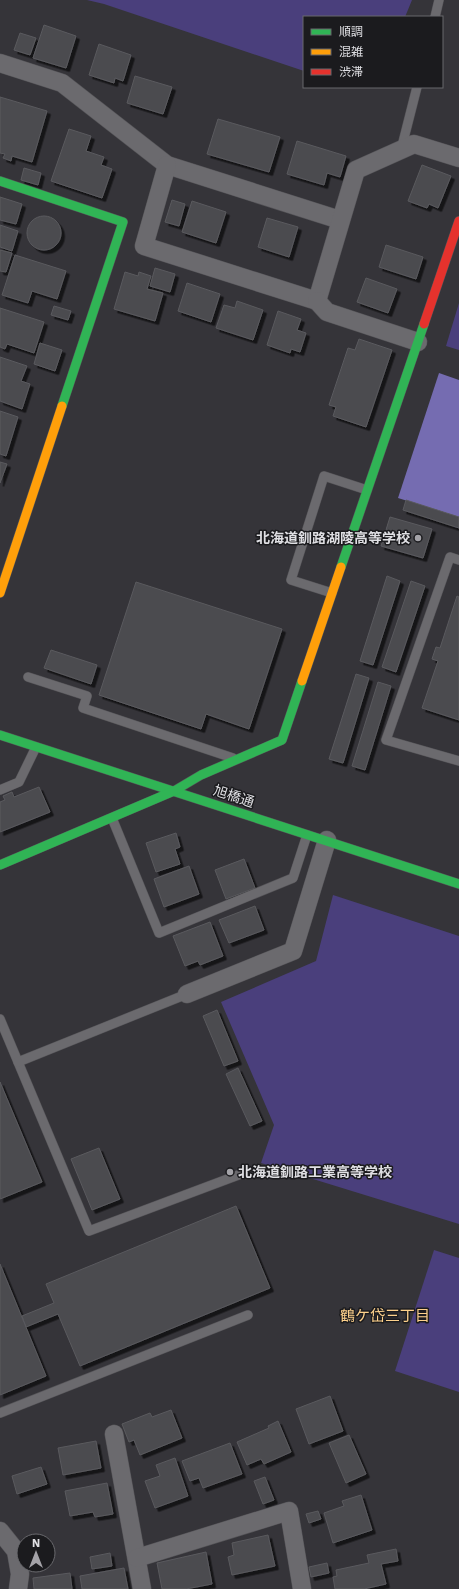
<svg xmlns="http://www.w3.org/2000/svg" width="459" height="1589" font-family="'Work Sans','Noto Sans JP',sans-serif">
<defs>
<filter id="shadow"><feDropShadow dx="3.5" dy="3.5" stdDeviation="0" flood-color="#0009"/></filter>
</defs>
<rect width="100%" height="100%" fill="#353439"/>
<g fill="#4a3f7c">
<path d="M87 0H412L405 17H304V71L104 4Z"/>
<path d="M459 303V350L446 346Z"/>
<path d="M333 895 459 936V1224L261 1163 274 1125 221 1002 316 961Z"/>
<path d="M434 1250 459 1258V1392L395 1371Z"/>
</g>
<path fill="#756cb1" d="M439 373 459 380V517L398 498Z"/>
<g fill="#4b4b4f" stroke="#5a5a5e" filter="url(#shadow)">
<path d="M44 25 76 36 66 68 33 58Z"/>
<path d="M20 33 36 38 30 55 14 50Z"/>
<path d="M99 44 131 55 123 81 115 78 114 83 89 75Z"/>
<path d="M135 76 172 87 163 114 127 103Z"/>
<path d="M0 97 47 111 32 162 12 156 11 161 3 158 5 154 0 153Z"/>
<path d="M218 119 280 137 269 172 207 154Z"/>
<path d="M69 129 91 136 86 151 104 157 101 165 112 169 102 198 51 181Z"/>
<path d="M297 141 346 156 340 177 327 173 324 185 287 174Z"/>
<path d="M422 165 451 176 438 208 429 204 427 208 408 201Z"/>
<path d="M24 168 41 173 38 185 21 180Z"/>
<path d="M0 197 22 204 16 224 0 220Z"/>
<path d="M172 200 185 204 179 226 165 222Z"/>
<path d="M192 201 226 212 216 243 182 232Z"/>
<circle cx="44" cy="233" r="17"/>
<path d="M267 218 298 227 289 257 258 247Z"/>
<path d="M0 225 18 231 12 251 0 247Z"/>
<path d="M386 245 423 257 416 279 379 267Z"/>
<path d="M0 250 12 253 6 272 0 271Z"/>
<path d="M15 255 66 271 57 299 32 291 28 303 2 295Z"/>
<path d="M155 268 175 274 170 292 150 286Z"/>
<path d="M125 272 138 276 139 272 151 276 147 289 163 293 155 321 114 309Z"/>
<path d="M366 278 397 289 388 313 357 302Z"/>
<path d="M187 283 220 294 211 322 178 311Z"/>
<path d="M237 301 263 310 253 340 216 328 224 305 235 308Z"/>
<path d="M54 306 71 311 68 320 51 315Z"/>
<path d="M0 308 44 322 34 353 7 344 5 349 0 347Z"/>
<path d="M278 311 301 319 297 330 306 333 300 352 291 349 290 353 267 345Z"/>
<path d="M359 339 392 350 366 427 333 416 336 407 329 405 348 348 355 350Z"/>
<path d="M40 343 62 350 55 371 34 364Z"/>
<path d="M0 357 27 366 21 381 30 384 22 409 0 401Z"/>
<path d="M0 411 18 417 6 456 0 454Z"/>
<path d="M0 462 7 464 0 483Z"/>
<path d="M406 500 459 517V528L403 510Z"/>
<path d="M390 517 432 529 423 558 381 546Z"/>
<path d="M387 576 400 581 373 665 360 661Z"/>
<path d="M411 581 425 586 396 672 382 667Z"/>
<path d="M136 582 282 629 249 729 206 714 201 729 99 695Z"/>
<path d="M457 596 459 597V720L422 708 438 661 432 659 436 647 440 648Z"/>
<path d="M51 650 97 665 91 684 44 668Z"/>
<path d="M356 674 369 678 343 763 329 759Z"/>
<path d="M378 682 391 686 365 770 352 766Z"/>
<path d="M39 787 50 812 0 832V802L5 800 3 796 12 792 14 797Z"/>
<path d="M176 833 180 847 175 849 180 864 156 872 146 843Z"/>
<path d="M244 859 255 888 226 899 215 870Z"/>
<path d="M189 866 199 894 164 907 154 879Z"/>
<path d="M255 906 264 930 229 943 219 920Z"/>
<path d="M210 922 223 956 200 965 198 961 185 966 173 936Z"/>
<path d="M217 1010 238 1061 224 1066 203 1016Z"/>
<path d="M238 1068 262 1121 250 1126 226 1074Z"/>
<path d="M0 1082 42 1182 0 1199Z"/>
<path d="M99 1148 120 1199 92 1210 71 1159Z"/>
<path d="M236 1206 270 1288 80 1366 58 1314 26 1327 22 1316 54 1303 46 1284Z"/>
<path d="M0 1264 46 1376 0 1395Z"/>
<path d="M330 1396 343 1431 309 1444 296 1409Z"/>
<path d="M171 1410 182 1438 140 1455 134 1440 129 1442 122 1424 150 1413 152 1417Z"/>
<path d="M278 1421 291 1452 264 1464 261 1459 247 1465 237 1442 269 1428 268 1426Z"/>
<path d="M349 1435 366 1474 346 1483 329 1443Z"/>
<path d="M96 1441 101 1468 63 1475 58 1448Z"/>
<path d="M230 1443 242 1474 203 1488 199 1478 190 1481 182 1461Z"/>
<path d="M175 1458 188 1496 155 1508 145 1481 160 1476 156 1465Z"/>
<path d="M41 1467 47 1484 17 1494 12 1476Z"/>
<path d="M265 1477 274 1500 263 1504 254 1481Z"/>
<path d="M107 1483 113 1514 95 1517 93 1512 70 1516 65 1491Z"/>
<path d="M361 1495 372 1530 333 1543 324 1513 344 1506 342 1501Z"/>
<path d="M318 1511 321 1519 309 1523 306 1514Z"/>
<path d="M268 1535 275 1566 232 1575 228 1557 234 1555 232 1543Z"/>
<path d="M396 1549 398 1561 381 1564 386 1584 364 1589H335L333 1577 337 1576 336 1570 369 1563 367 1555Z"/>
<path d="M206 1552 212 1584 186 1589H162L157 1563Z"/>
<path d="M110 1553 112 1566 92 1569 90 1557Z"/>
<path d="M327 1563 329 1573 311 1577 309 1567Z"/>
<path d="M124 1568 128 1589H82L80 1576Z"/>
<path d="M70 1573 72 1589H34L33 1578Z"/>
</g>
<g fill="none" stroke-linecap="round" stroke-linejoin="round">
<defs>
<g id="lane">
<path d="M435 17 439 0"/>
<path d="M401 150 417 87"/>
<path d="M459 560 450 557 386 740 459 761"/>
<path d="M332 593 291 580 324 476 367 490"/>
<path d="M28 677 87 696 83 708 233 758"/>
<path d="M0 790 19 782 36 747"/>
<path d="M112 818 159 933 293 878 307 835"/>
<path d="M0 1019 89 1231 241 1174"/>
<path d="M18 1062 187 994"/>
<path d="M0 1413 248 1315"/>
</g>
<g id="street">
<path d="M0 63 62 83 167 165 340 220"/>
<path d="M167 165 144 246 317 301 356 170 414 144 459 158"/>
<path d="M317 301 327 312 418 342"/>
<path d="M187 994 293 951 327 840"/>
<path d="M114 1434 142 1589"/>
<path d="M0 1531 16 1551 20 1574 18 1589"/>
<path d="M137 1558 289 1511 302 1589"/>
</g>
<g id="fast">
<path d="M0 181 123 222 62 406"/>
<path d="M341 567 424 324"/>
<path d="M0 735 459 884"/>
<path d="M0 865 174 791 201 775 282 740 302 681"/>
</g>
<g id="slow">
<path d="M0 593 62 406"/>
<path d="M302 681 341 567"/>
</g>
<path id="jam" d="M424 324 459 221"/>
</defs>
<use href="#lane" stroke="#545357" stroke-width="10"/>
<use href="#street" stroke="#545357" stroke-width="19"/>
<use href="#fast" stroke="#545357" stroke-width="10"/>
<use href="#slow" stroke="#545357" stroke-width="10"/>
<use href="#jam" stroke="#545357" stroke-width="10"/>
<use href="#lane" stroke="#6b6a6e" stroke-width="9"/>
<use href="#street" stroke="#6b6a6e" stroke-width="18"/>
<use href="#fast" stroke="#30b455" stroke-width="9"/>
<use href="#slow" stroke="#ff9f0a" stroke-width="9"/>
<use href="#jam" stroke="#e5322d" stroke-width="9"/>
</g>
<g fill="#a4a3a8" stroke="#1b1b1e" stroke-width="1.5">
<circle cx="418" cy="538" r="4"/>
<circle cx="230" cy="1172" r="4"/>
</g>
<g text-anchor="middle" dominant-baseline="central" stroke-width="3" stroke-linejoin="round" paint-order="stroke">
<g font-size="14" font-weight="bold" fill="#dfdfe3" stroke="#1b1b1e" text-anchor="end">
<text x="410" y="538">北海道釧路湖陵高等学校</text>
<text x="238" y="1172" text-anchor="start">北海道釧路工業高等学校</text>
</g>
<g font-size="14" fill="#dfdfe3" stroke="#1b1b1e">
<text transform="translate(234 796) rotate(18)">旭橋通</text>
</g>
<g font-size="15" fill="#fdd18c" stroke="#1b1b1e">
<text x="385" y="1316">鶴ケ岱三丁目</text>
</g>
</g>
<rect x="303" y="16" width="140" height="72" fill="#1b1b1e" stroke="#69696d"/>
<rect x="311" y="29" width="20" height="6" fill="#30b455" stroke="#69696d"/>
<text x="339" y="36" font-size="12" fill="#dfdfe3">順調</text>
<rect x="311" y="49" width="20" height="6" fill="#ff9f0a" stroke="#69696d"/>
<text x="339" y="56" font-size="12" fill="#dfdfe3">混雑</text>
<rect x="311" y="69" width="20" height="6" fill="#e5322d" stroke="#69696d"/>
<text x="339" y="76" font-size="12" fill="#dfdfe3">渋滞</text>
<g transform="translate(36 1553)"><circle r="19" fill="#1b1b1e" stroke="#69696d"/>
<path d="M0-3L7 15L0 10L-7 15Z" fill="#a4a3a8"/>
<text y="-6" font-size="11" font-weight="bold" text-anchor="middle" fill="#dfdfe3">N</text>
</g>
</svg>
